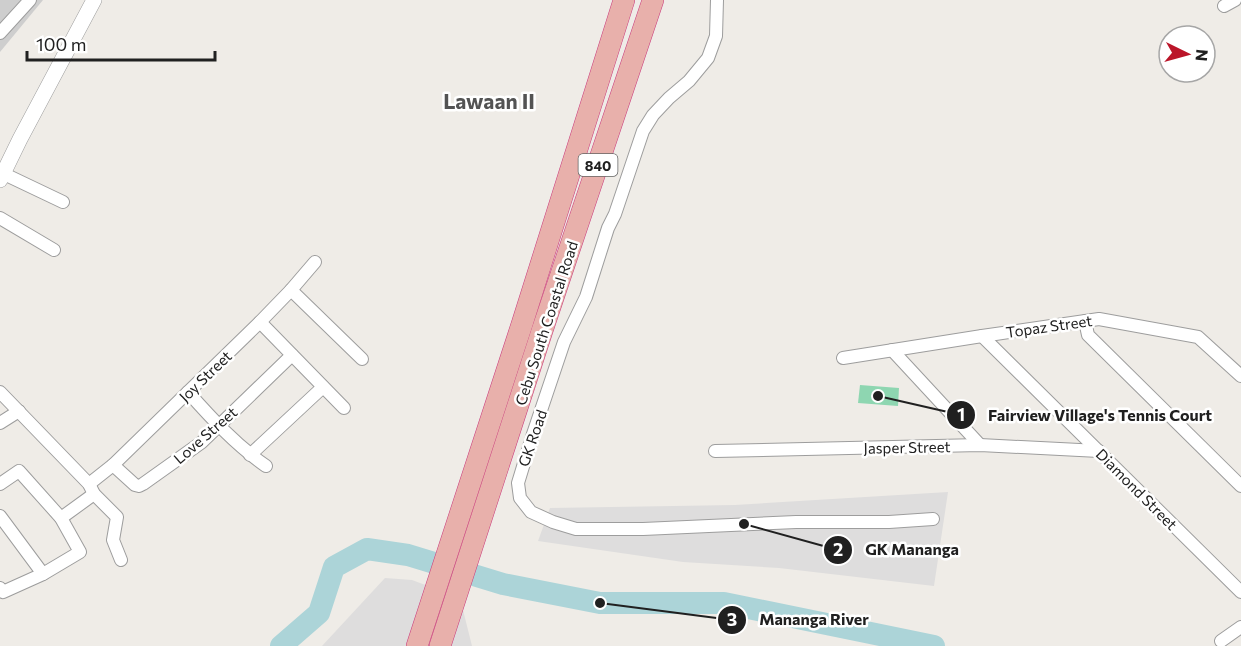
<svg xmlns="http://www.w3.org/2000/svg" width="1241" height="646" font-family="Commissioner,sans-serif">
<rect width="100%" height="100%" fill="#efece7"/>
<g fill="#dedddd">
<path d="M948 492 934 586 779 568 683 562 538 541 550 508 735 505Z"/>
<path d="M385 578 412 580 460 598 472 646H322Z"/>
</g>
<path fill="#cecece" d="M0 0H43L0 52Z"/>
<path fill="#8ed6b1" d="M860 385 899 388 898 406 858 403Z"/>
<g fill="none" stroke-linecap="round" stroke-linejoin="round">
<path stroke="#acd4d8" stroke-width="22" d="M281 646 319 613 334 567 367 549 408 555 503 584 600 603H724L934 646"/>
<defs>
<g id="minor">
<path d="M717 0 716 36 708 58 689 81 669 98 653 115 643 131 615 214 608 228 586 297 564 342 532 437 518 483 520 498 531 512 553 522 576 529H643L796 522H889L933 519"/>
<path d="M1224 6 1235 0"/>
<path d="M0 33 30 0"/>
<path d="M0 172 63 202"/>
<path d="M0 218 54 250"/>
<path d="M291 290 362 359"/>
<path d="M1085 321 1088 335 1241 486"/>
<path d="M260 322 344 408"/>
<path d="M982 336 1241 592"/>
<path d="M892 350 980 445"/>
<path d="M843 358 982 336 1099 319 1198 337 1241 376"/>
<path d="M0 392 89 484 94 494 117 517 113 540 121 560"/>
<path d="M188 392C212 419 236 445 266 466"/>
<path d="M0 423 19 411"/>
<path d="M715 451 980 445 1099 451"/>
<path d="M250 455 323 387"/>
<path d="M113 465 135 485 139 486 143 484 202 442 292 355"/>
<path d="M0 484 19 471 61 518 80 552 43 574 3 592 0 588"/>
<path d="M89 484 113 465 260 322 291 290 315 262"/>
<path d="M0 516 43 574"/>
<path d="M61 518 94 494"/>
<path d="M1221 641 1241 627"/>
</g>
<path id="tertiary" d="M0 180 20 139 94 0"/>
<g id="trunk">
<path d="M417 646 522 324 624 0"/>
<path d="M440 646 542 331 653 0"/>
</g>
</defs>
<use href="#minor" stroke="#9d9d9d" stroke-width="14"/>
<use href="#tertiary" stroke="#9d9d9d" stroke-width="16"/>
<use href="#trunk" stroke="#c9397c" stroke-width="22"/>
<use href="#minor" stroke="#fff" stroke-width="12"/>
<use href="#tertiary" stroke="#fff" stroke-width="15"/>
<use href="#trunk" stroke="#e8b0ab" stroke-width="21"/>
</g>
<g text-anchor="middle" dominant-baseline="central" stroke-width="5" stroke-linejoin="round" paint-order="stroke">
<rect fill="#fff" stroke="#636363" stroke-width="1.5" x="578.5" y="154" width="39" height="22" rx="4.5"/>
<g font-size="14" font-weight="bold" fill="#202020">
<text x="598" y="165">840</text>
</g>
<g font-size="15" fill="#202020" stroke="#fff">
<text transform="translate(546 323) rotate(-72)">Cebu South Coastal Road</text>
<text transform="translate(1049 326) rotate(-8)">Topaz Street</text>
<text transform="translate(205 376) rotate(-44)">Joy Street</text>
<text transform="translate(205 435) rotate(-41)">Love Street</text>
<text transform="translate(532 438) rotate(-71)">GK Road</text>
<text transform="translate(907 447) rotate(-1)">Jasper Street</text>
<text transform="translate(1137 489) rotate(45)">Diamond Street</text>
</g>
<g font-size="21" font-weight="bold" fill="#535353" stroke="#fff">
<text x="489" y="100">Lawaan II</text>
</g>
</g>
<path fill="none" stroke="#202020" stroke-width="2" d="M878 396L961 415M744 524L838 550M600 603L732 620"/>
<g fill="#202020" stroke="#fff" stroke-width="2">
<circle cx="878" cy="396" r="6"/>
<circle cx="744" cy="524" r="6"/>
<circle cx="600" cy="603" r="6"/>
<circle cx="961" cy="415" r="15"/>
<circle cx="838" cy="550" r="15"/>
<circle cx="732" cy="620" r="15"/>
</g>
<g font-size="18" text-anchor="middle" font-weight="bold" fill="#fff">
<text x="961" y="421">1</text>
<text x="838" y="556">2</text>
<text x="732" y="626">3</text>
</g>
<g font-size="16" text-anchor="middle" font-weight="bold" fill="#202020" stroke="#fff" stroke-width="5" stroke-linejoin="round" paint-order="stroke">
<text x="1100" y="421">Fairview Village's Tennis Court</text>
<text x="912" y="555">GK Mananga</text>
<text x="814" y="625">Mananga River</text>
</g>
<g transform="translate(1187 54) rotate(95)"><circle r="28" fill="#ffffff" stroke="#a6a6a6" stroke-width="1.5"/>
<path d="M0-4.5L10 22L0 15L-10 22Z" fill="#bb1529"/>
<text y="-9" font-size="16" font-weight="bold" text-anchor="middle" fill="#202020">N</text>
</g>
<path d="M27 51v9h188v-9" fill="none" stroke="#202020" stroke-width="3"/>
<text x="36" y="51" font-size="18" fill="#202020" stroke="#ffffff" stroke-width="4.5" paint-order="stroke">100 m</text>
</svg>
